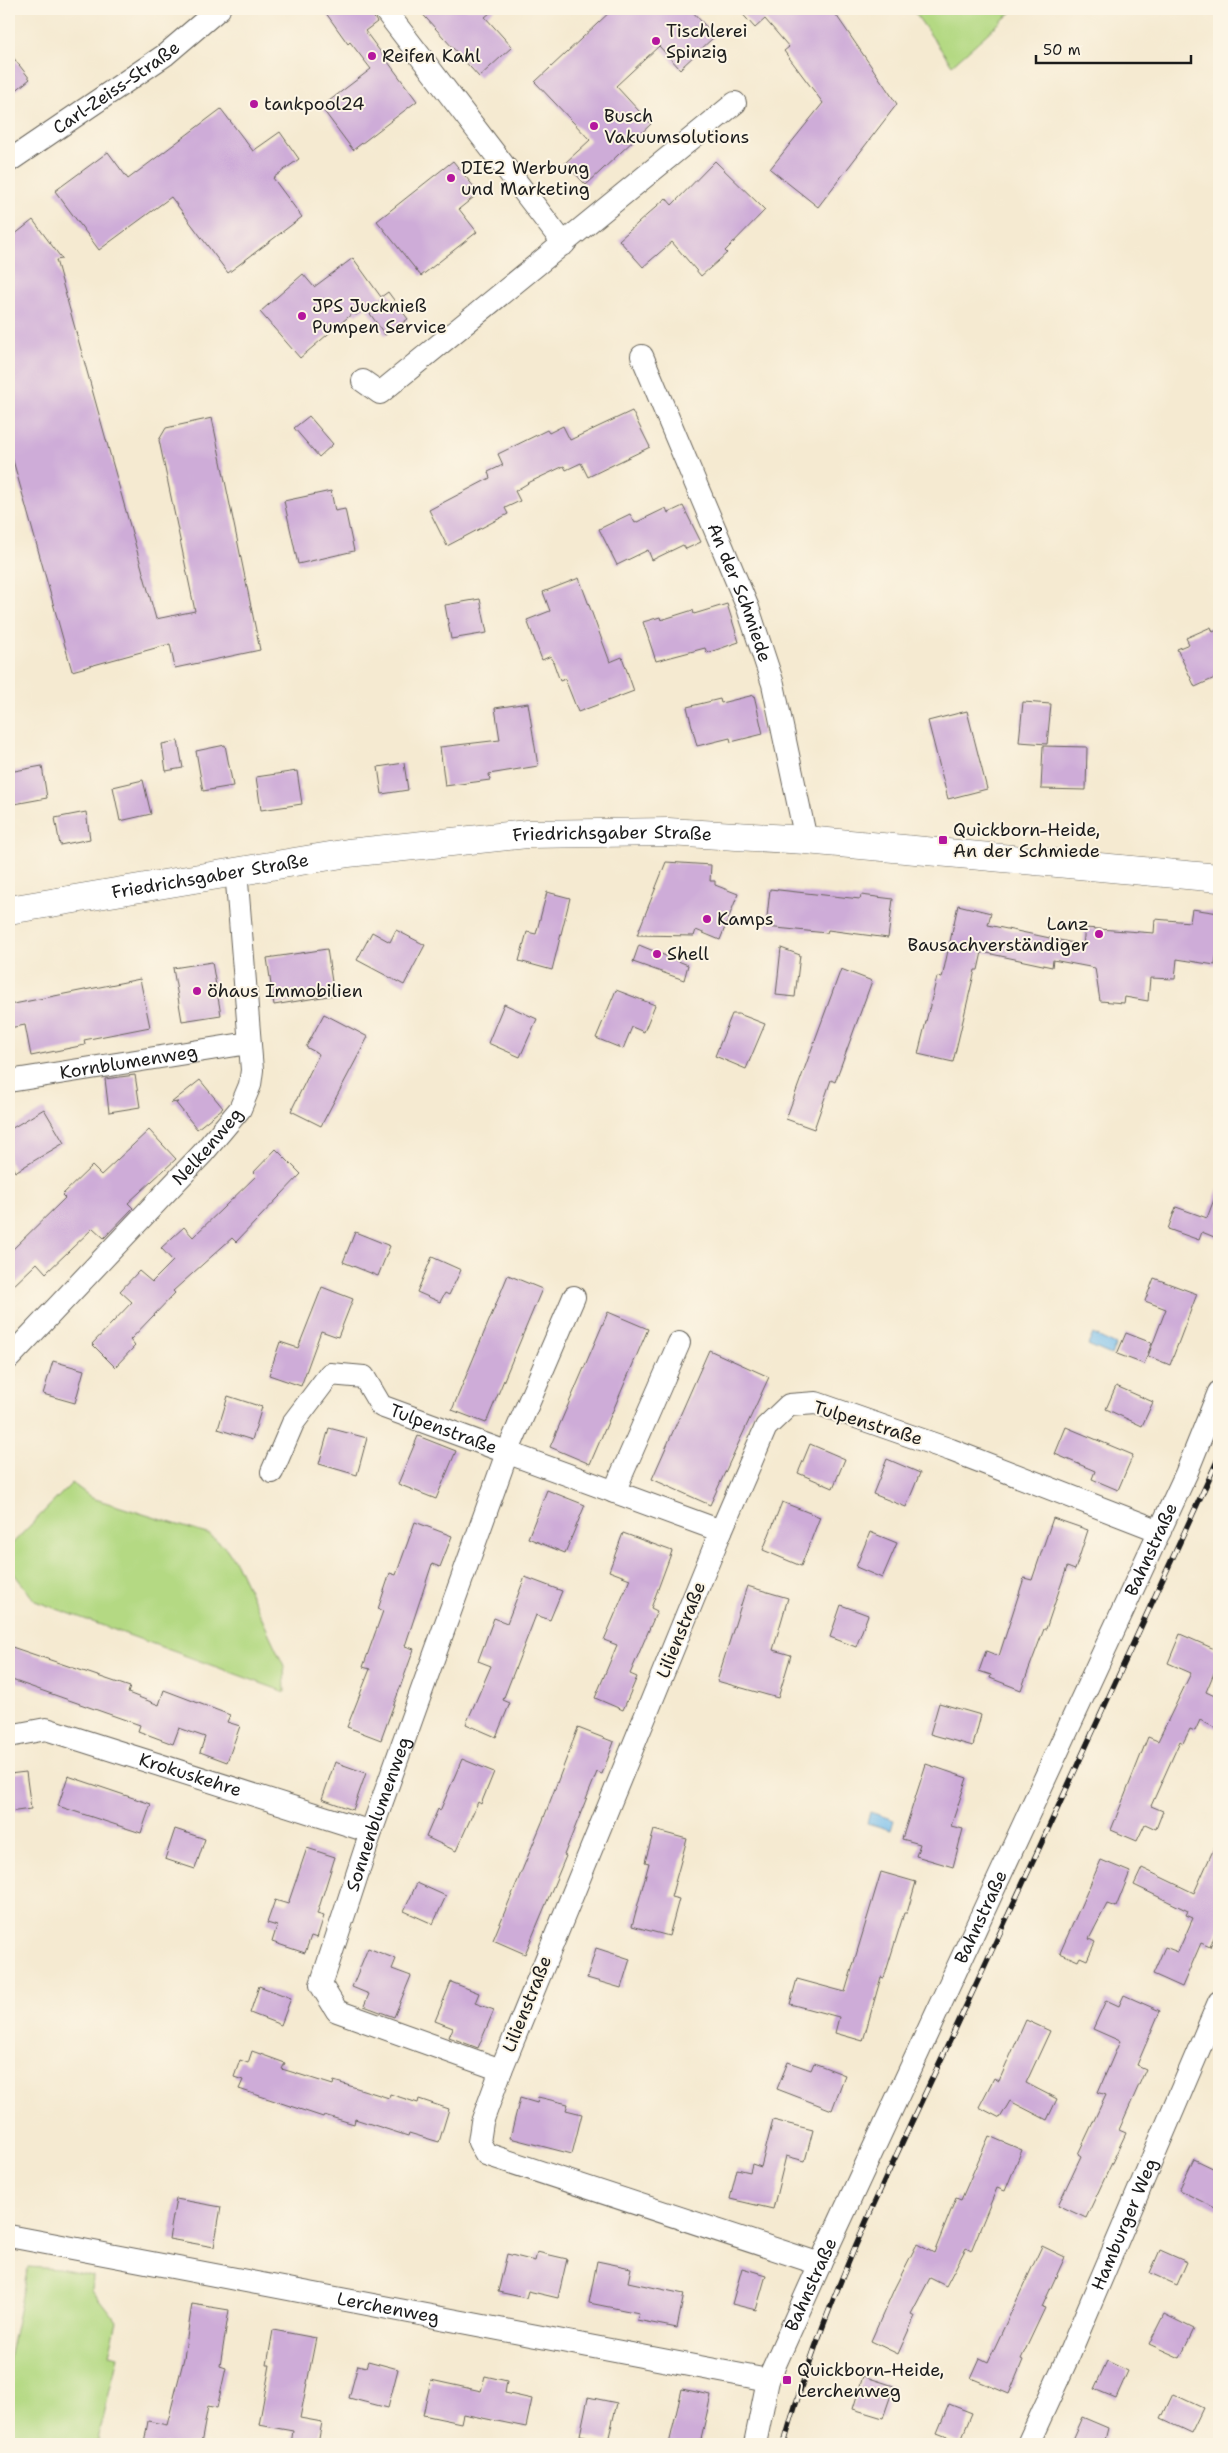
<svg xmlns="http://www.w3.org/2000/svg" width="1228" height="2453" font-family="'Shantell Sans',sans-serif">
<rect width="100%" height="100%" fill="#fcf5e5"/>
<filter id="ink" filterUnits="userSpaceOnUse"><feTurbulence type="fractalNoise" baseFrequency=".02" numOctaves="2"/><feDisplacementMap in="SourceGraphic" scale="10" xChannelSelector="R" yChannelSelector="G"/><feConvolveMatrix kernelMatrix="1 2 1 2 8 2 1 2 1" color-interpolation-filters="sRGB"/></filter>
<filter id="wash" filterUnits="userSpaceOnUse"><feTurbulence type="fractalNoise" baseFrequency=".0096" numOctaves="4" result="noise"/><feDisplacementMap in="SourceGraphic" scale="20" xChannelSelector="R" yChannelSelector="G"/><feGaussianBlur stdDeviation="1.12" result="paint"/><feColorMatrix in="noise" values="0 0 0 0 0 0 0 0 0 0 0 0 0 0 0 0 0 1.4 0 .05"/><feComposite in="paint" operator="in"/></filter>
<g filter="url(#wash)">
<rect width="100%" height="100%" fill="#f5ead1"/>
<g fill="#b4d983" stroke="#687a50">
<path d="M912 9H1015L952 65Z"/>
<path d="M72 1483 92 1498 210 1535 226 1548 236 1563 284 1666 285 1692 35 1601 9 1567V1547Z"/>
<path d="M28 2267 59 2269 93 2276 92 2290 117 2322 109 2354 118 2356 97 2444H9V2359Z"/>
</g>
<g fill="#75bded" stroke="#486c84">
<path d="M1093 1334 1116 1345 1111 1355 1088 1345Z"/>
<path d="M870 1812 894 1820 891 1830 867 1823Z"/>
</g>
<g id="blocks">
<g fill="#ceacd8">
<path d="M323 9H368L377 22 365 31 417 101 353 150 321 107 371 69 350 42 348 44Z"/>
<path d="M418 9H495L485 17 512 47 479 77Z"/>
<path d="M613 9H690L715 36 680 69 659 46 616 86 651 124 586 185 565 163 590 140 535 82Z"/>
<path d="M738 9H832L897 104 818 207 770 169 823 103 784 51 789 47 765 19 755 28Z"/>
<path d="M9 52 30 79 9 96Z"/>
<path d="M221 109 253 151 280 132 299 159 273 178 302 217 228 273 171 197 99 250 55 191 108 152 128 179Z"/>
<path d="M453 161 479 193 459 209 477 232 421 276 377 221Z"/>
<path d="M715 161 765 210 725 251 727 253 701 276 672 242 643 267 619 240 666 198 672 205Z"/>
<path d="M33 220 62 259 56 260 156 619 195 611 159 440 166 428 212 418 260 650 175 668 170 644 72 671 9 446V239Z"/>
<path d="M353 258 381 297 388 292 408 319 385 335 366 308 356 315 354 312 300 358 260 312 303 274 314 287Z"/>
<path d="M632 411 650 447 588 477 581 463 566 470 564 466 530 482 515 491 520 501 505 508 508 514 447 546 429 510 490 478 488 472 503 465 498 454 547 430 549 433 563 426 570 440Z"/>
<path d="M309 416 333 444 319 457 294 428Z"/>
<path d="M331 491 335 511 345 509 354 551 298 564 284 501Z"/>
<path d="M683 506 701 542 686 549 683 545 652 560 648 550 617 565 599 529 630 514 635 523 666 508 668 513Z"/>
<path d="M579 578 610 662 622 657 634 691 578 712 565 679 560 681 551 656 542 660 527 620 550 611 543 592Z"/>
<path d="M480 599 487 633 451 639 445 605Z"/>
<path d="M727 604 739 642 707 653 705 648 656 661 643 622 660 617 661 620 693 610 694 614Z"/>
<path d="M1211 627 1213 632 1219 629V676L1195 687 1177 649 1189 644 1186 638Z"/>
<path d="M754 695 763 734 731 742 730 738 697 746 687 707 720 699 721 703Z"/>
<path d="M1023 702 1051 704 1047 744 1019 742Z"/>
<path d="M528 703 538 766 489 774 490 780 445 786 440 747 500 740 495 708Z"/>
<path d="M967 711 987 789 948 799 928 721Z"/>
<path d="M178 741 183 768 166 771 162 744Z"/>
<path d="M225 745 233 786 203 791 196 751Z"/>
<path d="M1043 746 1087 747 1086 790 1041 789Z"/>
<path d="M404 763 408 790 382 794 378 767Z"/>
<path d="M42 766 47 798 9 805V772Z"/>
<path d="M297 771 302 804 261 810 256 777Z"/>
<path d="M143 780 151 814 120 821 113 787Z"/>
<path d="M86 812 90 839 60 845 55 818Z"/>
<path d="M666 862 711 865 710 881H715V885L738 894 720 940 696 930 694 936 637 935Z"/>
<path d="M770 889 860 899 861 895 893 899 888 938 828 930 827 933 766 927Z"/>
<path d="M547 892 570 898 552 970 519 961 527 932 536 934Z"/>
<path d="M958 905 991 913 988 925 1083 945 1085 928 1154 933 1155 919 1190 922 1192 909 1219 913V937L1215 965 1177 959 1175 979 1150 978 1148 1001 1125 997 1124 1003 1100 1001 1095 968 1053 960 1052 967 982 952 978 970H975L953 1062 918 1054 937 977 942 978Z"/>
<path d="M396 930 425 945 404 985 357 960 372 932 390 942Z"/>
<path d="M639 945 688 965 684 980 633 962Z"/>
<path d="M781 948 800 955 795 997 776 995Z"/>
<path d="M327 949 334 995 274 1005 267 958Z"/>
<path d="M212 962 221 1015 182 1021 173 968Z"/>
<path d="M841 969 872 981 835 1082 831 1080 814 1129 786 1119Z"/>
<path d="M140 979 150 1027 84 1040 85 1045 31 1056 25 1025 9 1028V1005Z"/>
<path d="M616 990 655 1005 644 1032 632 1027 623 1049 596 1038Z"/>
<path d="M504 1004 537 1019 520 1057 488 1043Z"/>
<path d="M324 1014 368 1037 321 1126 291 1111 319 1054 306 1047Z"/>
<path d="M732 1014H739L765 1024 746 1069 715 1056Z"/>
<path d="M135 1075 140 1107 109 1112 105 1079Z"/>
<path d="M200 1080 223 1108 197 1129 176 1103 178 1102 171 1103Z"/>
<path d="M44 1109 64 1143 15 1172 9 1161V1130Z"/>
<path d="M149 1130 176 1159 128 1203 133 1208 104 1238 93 1228 46 1273 37 1263 9 1290V1253L65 1198 62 1195 92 1166 101 1175Z"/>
<path d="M276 1149 301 1174 236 1242 232 1238 173 1291 175 1293 130 1340 135 1346 115 1367 92 1344 132 1302 120 1291 139 1271 152 1282 173 1261 161 1248 184 1227 193 1237 256 1176 253 1173Z"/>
<path d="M1218 1189 1219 1239 1202 1232 1199 1240 1168 1229 1176 1207 1207 1218Z"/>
<path d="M355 1232 390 1246 378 1276 343 1262Z"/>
<path d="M432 1257 461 1270 449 1295 445 1293 440 1302 417 1292Z"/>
<path d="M508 1275 542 1289 486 1423 452 1410Z"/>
<path d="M1154 1278 1197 1294 1170 1365 1148 1356 1166 1309 1145 1301Z"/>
<path d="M322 1287 353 1299 338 1337 321 1331 301 1386 269 1375 280 1342 298 1348Z"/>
<path d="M608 1312 648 1329 590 1464 550 1447Z"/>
<path d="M1126 1333 1152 1343 1144 1364 1117 1354Z"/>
<path d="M709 1350 769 1377 710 1505 652 1479Z"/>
<path d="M53 1361 84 1370 75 1403 43 1394Z"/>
<path d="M1116 1386 1153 1402 1142 1426 1106 1409Z"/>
<path d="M228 1396 262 1407 252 1440 218 1429Z"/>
<path d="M1066 1427 1133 1455 1118 1490 1092 1479 1095 1471 1055 1454Z"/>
<path d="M329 1428 367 1438 357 1475 319 1464Z"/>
<path d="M418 1436 456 1451 436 1499 398 1484Z"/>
<path d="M810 1444 845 1459 833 1488 798 1473Z"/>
<path d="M887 1459 920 1473 906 1507 873 1494Z"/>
<path d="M547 1490 585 1505 565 1553 528 1538Z"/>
<path d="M782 1502 820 1517 801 1566 763 1550Z"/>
<path d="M1053 1518 1088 1530 1075 1570 1067 1567 1046 1629H1044L1021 1690 990 1678 991 1675 979 1671 986 1651 999 1656 1024 1578 1032 1580Z"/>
<path d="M415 1522 452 1536 440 1567 432 1564 405 1646 414 1649 381 1740 347 1727 370 1669 363 1667 383 1611 378 1609 390 1573 396 1575Z"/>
<path d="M870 1532 897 1543 882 1578 856 1567Z"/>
<path d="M623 1533 672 1551 651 1608 657 1611 630 1674 637 1677 623 1710 595 1698 617 1645 604 1640 630 1579 609 1571Z"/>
<path d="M525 1577 562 1591 550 1620 536 1615 503 1700 510 1703 496 1737 466 1724 491 1666 478 1661 494 1618 507 1623Z"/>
<path d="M747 1586 788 1598 773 1650 791 1655 778 1698 717 1681Z"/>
<path d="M841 1605 868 1615 856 1647 830 1637Z"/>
<path d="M1180 1634 1219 1651V1661L1206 1692 1219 1698V1730L1200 1720 1195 1731 1190 1729 1183 1743 1180 1741 1151 1806 1163 1811 1156 1829 1145 1824 1137 1841 1111 1830 1148 1737 1158 1741 1191 1673 1168 1663Z"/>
<path d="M9 1646 130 1687 128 1693 159 1705 164 1690 230 1715 227 1722 240 1726 227 1762 200 1752 205 1737 179 1728 173 1744 138 1731 140 1725 9 1679Z"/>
<path d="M939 1703 981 1715 973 1746 930 1734Z"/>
<path d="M578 1728 614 1742 602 1774 597 1772 564 1855 566 1856 525 1954 493 1940 543 1820Z"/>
<path d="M462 1759 494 1772 481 1804 478 1802 456 1851 426 1837 438 1809 440 1811Z"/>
<path d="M335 1762 366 1773 353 1810 322 1799Z"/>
<path d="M926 1764 967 1778 951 1826 963 1829 953 1867 916 1856 920 1844 902 1839Z"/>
<path d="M26 1772 31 1809 9 1812V1774Z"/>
<path d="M68 1776 151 1804 141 1833 58 1806Z"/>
<path d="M175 1829 205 1839 195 1869 165 1859Z"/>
<path d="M654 1830 687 1839 671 1897 679 1899 669 1936 632 1926 649 1863 645 1862Z"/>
<path d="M1219 1837V1925L1210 1947 1201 1943 1182 1987 1153 1974 1165 1947 1178 1952 1193 1918 1186 1915 1188 1911 1134 1885 1142 1868 1194 1893Z"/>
<path d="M307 1848 335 1857 317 1914 324 1916 317 1938 311 1936 305 1953 272 1942 277 1926 267 1923 275 1900 288 1904Z"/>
<path d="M1101 1860 1130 1872 1116 1907 1107 1904 1089 1939 1095 1942 1087 1960 1080 1957 1078 1961 1060 1953Z"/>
<path d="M881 1872 916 1882 907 1913H904L884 1978 881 1977 863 2041 835 2033 839 2017 790 2004 797 1979 845 1992Z"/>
<path d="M417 1883 446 1896 433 1924 404 1911Z"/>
<path d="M368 1948 396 1959 392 1969 411 1976 394 2017 364 2006 369 1994 352 1987Z"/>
<path d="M596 1948 630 1959 621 1988 587 1978Z"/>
<path d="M451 1982 479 1993 475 2003 494 2010 478 2048 449 2037 453 2028 435 2021Z"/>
<path d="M259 1986 291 1998 281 2025 250 2013Z"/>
<path d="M1124 1995 1160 2011 1137 2065 1146 2069 1119 2130 1126 2133 1086 2218 1058 2205 1081 2156 1078 2154 1106 2095 1098 2092 1120 2041 1093 2029 1106 2000 1119 2006Z"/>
<path d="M1026 2020 1050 2031 1026 2083 1057 2099 1047 2120 1010 2101 1000 2118 979 2107 994 2078 999 2081Z"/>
<path d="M252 2051 285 2063 282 2069 333 2085 334 2081 389 2098 390 2094 418 2103 419 2099 449 2109 439 2142 409 2133 408 2136 355 2119 354 2124 324 2115 323 2117 239 2089 243 2080 234 2077 240 2060 248 2063Z"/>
<path d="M788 2062 811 2070 814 2063 845 2075 832 2110 777 2089Z"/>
<path d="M538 2097 568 2104 566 2110 582 2114 572 2154 510 2138 520 2098 537 2103Z"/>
<path d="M773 2120 813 2130 805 2161 786 2156 773 2209 730 2199 737 2169 750 2172 752 2164 761 2167Z"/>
<path d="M989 2136 1022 2150 1005 2191 997 2188 971 2251 966 2248 946 2286 930 2278 911 2314 915 2316 898 2354 871 2341 895 2287 917 2244 934 2253 956 2198 961 2200Z"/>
<path d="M1194 2159 1219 2171V2210L1179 2190Z"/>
<path d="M176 2199 221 2207 214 2247 169 2239Z"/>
<path d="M1042 2246 1065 2257 1042 2307 1045 2308 1021 2359 1023 2360 1009 2394 971 2378 980 2358 988 2362Z"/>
<path d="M1160 2250 1187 2262 1177 2285 1150 2273Z"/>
<path d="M537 2252 567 2259 558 2298 528 2291 526 2298 498 2292 507 2254 535 2261Z"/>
<path d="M597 2261 631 2268 628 2282 684 2294 677 2328 637 2320 639 2313 589 2303Z"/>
<path d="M742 2268 766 2275 756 2310 732 2304Z"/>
<path d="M192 2304 229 2310 220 2366 226 2368 217 2408 208 2406 201 2444H144L148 2421 167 2425 184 2358Z"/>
<path d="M1164 2314 1194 2329 1180 2358 1149 2344Z"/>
<path d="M273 2330 316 2338 300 2418 322 2422 318 2444H291L293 2431 259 2425 270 2365H267Z"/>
<path d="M368 2361 398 2369 388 2408 349 2398 358 2365 366 2367Z"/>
<path d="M1107 2361 1128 2371 1116 2398 1094 2389Z"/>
<path d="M485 2376 507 2381 505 2393 532 2399 526 2427 463 2414 461 2423 423 2415 431 2380 481 2391Z"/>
<path d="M863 2376 894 2386 883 2418 853 2409Z"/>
<path d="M682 2389 711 2395 700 2444H669Z"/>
<path d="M1173 2394 1203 2408 1191 2433 1161 2419Z"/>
<path d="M588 2397 617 2403 608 2441 580 2435Z"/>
<path d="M949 2404 972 2413 960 2442 937 2433Z"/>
<path d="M1082 2417 1108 2428 1104 2444H1070Z"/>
</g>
</g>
</g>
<g filter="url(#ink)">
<use href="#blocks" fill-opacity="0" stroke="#68645b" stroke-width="1"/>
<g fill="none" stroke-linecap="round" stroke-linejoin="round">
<defs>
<g id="minor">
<path d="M384 9 564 244"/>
<path id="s1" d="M9 161 165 55 219 9"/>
<path id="s2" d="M642 356 748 608 773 684 806 840"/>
<path d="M363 381 380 393 735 103"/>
<path id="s3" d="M9 1081 249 1043"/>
<path id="s4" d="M9 1358 203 1153 240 1109 250 1085 252 1070 236 870"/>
<path id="s5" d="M272 1472 293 1423 330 1374 364 1377 381 1406 721 1531 766 1427 789 1405 816 1403 951 1450 1160 1531"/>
<path d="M614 1492 679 1343"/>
<path d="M721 1531 501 2070 482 2122 479 2142 486 2154 820 2264"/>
<path id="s6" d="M9 1736 46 1729 371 1832"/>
<path id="s7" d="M501 2070 337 2011 321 1985 371 1832 507 1453 574 1297"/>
<path id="s8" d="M9 2236 768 2380"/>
<path id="s9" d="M755 2444 768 2380 820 2264 1186 1474 1219 1392"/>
<path id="s10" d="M1028 2444 1067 2359 1219 2002"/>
</g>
<g id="secondary">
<path id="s11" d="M9 910 348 853 527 834 668 832 806 840 1219 878"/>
</g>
</defs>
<use href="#minor" stroke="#68645b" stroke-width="24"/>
<use href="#secondary" stroke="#68645b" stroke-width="29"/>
<use href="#minor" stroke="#fff" stroke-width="22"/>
<use href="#secondary" stroke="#fff" stroke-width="28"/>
<defs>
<path id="rail" d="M784 2444C825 2296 896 2157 960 2019 1047 1832 1133 1644 1219 1457"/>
</defs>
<use href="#rail" stroke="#1c1c1c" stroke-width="5.5"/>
<use href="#rail" stroke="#fcf5e5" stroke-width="4" stroke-dasharray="11" stroke-linecap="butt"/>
</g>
</g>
<g fill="#b5179e" stroke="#fcf5e5" stroke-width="2">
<circle cx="656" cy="41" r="5"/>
<circle cx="372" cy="56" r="5"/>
<circle cx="254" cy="104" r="5"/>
<circle cx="594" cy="126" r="5"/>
<circle cx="451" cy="178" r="5"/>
<circle cx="302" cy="316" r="5"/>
<rect x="938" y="835" width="10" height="10" rx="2.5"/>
<circle cx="707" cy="919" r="5"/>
<circle cx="1099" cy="934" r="5"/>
<circle cx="657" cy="954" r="5"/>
<circle cx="197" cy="991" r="5"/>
<rect x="782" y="2375" width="10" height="10" rx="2.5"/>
</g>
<g text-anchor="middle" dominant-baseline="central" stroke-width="4" stroke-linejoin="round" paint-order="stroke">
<g font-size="18" fill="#1c1c1c" stroke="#fcf5e5" text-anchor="start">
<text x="666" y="31">Tischlerei<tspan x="666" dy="21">Spinzig</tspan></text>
<text x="382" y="56">Reifen Kahl</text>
<text x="264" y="104">tankpool24</text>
<text x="604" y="116">Busch<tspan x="604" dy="21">Vakuumsolutions</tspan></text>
<text x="461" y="168">DIE2 Werbung<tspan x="461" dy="21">und Marketing</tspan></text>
<text x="312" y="306">JPS Jucknieß<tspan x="312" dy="21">Pumpen Service</tspan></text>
<text x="953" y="830">Quickborn-Heide,<tspan x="953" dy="21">An der Schmiede</tspan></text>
<text x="717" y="919">Kamps</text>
<text x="1089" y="924" text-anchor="end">Lanz<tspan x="1089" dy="21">Bausachverständiger</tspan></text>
<text x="667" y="954">Shell</text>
<text x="207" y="991">öhaus Immobilien</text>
<text x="797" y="2370">Quickborn-Heide,<tspan x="797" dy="21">Lerchenweg</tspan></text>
</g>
<g font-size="18" fill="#1c1c1c" stroke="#fcf5e5">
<text stroke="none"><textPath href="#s1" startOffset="130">Carl-Zeiss-Straße</textPath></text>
<text stroke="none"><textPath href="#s2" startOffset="256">An der Schmiede</textPath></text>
<text stroke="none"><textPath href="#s11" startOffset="609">Friedrichsgaber Straße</textPath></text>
<text stroke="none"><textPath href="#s11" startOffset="204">Friedrichsgaber Straße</textPath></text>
<text stroke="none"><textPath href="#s3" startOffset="121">Kornblumenweg</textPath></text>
<text stroke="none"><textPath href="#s4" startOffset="290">Nelkenweg</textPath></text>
<text transform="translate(868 1423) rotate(17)">Tulpenstraße</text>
<text stroke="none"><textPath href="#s5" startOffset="249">Tulpenstraße</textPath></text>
<text stroke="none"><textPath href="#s9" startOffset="980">Bahnstraße</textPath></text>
<text transform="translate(681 1630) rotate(-68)">Lilienstraße</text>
<text stroke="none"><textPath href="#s6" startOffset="189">Krokuskehre</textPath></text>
<text stroke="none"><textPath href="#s7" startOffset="385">Sonnenblumenweg</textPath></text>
<text stroke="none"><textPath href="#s9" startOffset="575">Bahnstraße</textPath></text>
<text transform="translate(527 2004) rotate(-68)">Lilienstraße</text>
<text stroke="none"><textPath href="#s10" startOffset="240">Hamburger Weg</textPath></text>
<text stroke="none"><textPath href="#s9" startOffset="170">Bahnstraße</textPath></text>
<text stroke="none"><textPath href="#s8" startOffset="386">Lerchenweg</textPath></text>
</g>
</g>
<rect width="1228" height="2453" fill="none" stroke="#fcf5e5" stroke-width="30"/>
<path d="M1036 55v8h155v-8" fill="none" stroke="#1c1c1c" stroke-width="2.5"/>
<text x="1043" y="55" font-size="15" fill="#1c1c1c" stroke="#fcf5e5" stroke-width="4" paint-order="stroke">50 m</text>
</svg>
